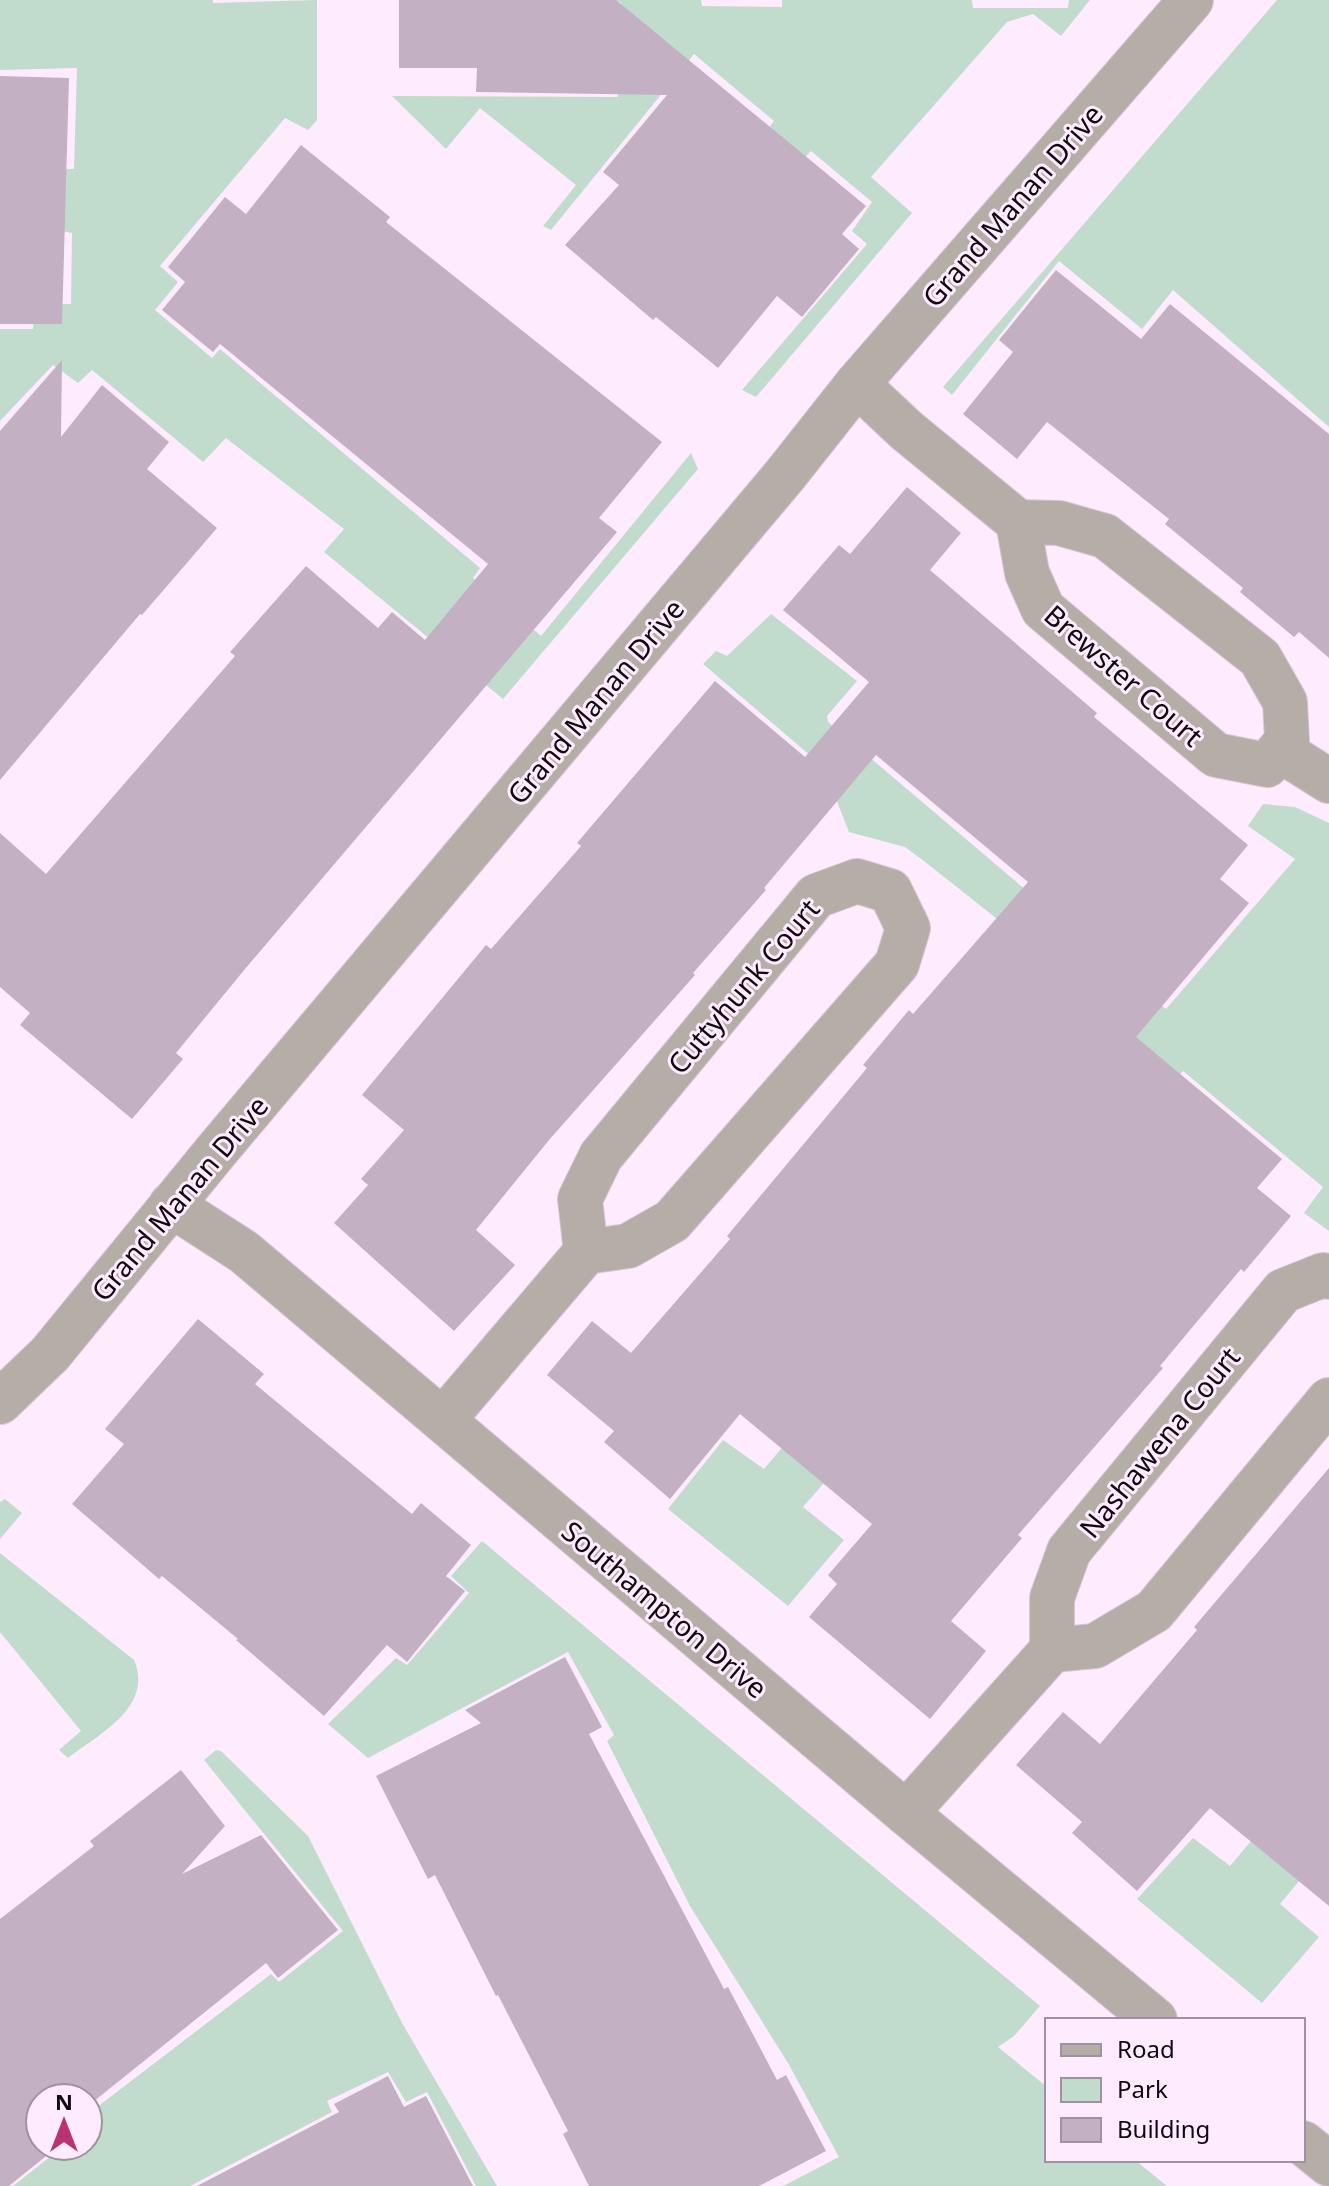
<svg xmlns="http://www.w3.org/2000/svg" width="1329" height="2186" font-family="'Noto Sans',sans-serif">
<rect width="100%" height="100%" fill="#ffebfe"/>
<g fill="#c1dccd">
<path d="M0 0H213V3L317 0V120L308 130 285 118 160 266 178 282 155 310 212 358 220 349 480 568 473 578 541 636 691 453 698 469 503 699 324 552 344 529 226 438 203 462 92 370 78 383 53 365 0 421V329H33L34 304H71L72 233 62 231 63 169H74L77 68 0 70Z"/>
<path d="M614 0H701L702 6 782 7V0H972L973 8H1068L1069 0H1090L1061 36 1033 14 1007 22 871 177 912 213 756 397 742 390 867 244 852 231 872 202 811 151 799 164 764 134 774 121 694 54 551 230 543 226 576 185 480 108 446 149 392 96 618 97 621 3Z"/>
<path d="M1277 0H1329V427L1173 290 1142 329 1059 261 952 395 943 387Z"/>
<path d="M771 614 857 681 827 716 828 722 1166 1009 1295 859 1248 826 1263 804 1295 807 1329 823V1231L1304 1213 1323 1187 1183 1071 803 1507 844 1540 788 1606 668 1509 723 1440 764 1469 1136 1029 924 861 905 847 849 832 824 769 819 763 703 664 716 651 727 656Z"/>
<path d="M5 1499 22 1513 0 1539V1502Z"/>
<path d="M482 1541 1040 2006 1014 2036 998 2047 1047 2087V2160H1135L1167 2186H783L839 2157 788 2063 690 1906 607 1741 614 1735 568 1652 368 1758 328 1724 396 1658 407 1665 469 1593 451 1576Z"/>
<path d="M0 1553 134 1660C154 1707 99 1734 68 1758L59 1750 81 1731 0 1632Z"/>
<path d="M1329 1749V1845L1280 1904 1319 1937 1262 2003 1137 1899 1193 1838 1230 1866Z"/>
<path d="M216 1750 221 1751 308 1836 402 2023 497 2186H476L427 2092 406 2102 388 2072 327 2101 332 2112 190 2186H13L61 2148 60 2146H88V2114L271 1974 279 1982 343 1931 204 1760Z"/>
</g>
<g fill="#c3b1c3">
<path d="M399 0H616L866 206 842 234 859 249 802 317 777 296 718 368 656 317 653 320 565 245 619 185 603 172 667 95 476 92 477 68H399Z"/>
<path d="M0 76 69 78 62 324H0Z"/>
<path d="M301 145 390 217 386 222 662 442 599 518 617 532 245 969 176 1053 183 1059 132 1119 20 1025 30 1013 0 987V833L46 874 235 656 230 652 306 566 378 628 392 612 425 640 488 564 220 344 213 352 162 310 185 282 168 267 225 197 246 214Z"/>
<path d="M1056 270 1141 339 1170 304 1329 434V658L1299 632 1294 637 1240 592 1243 588 1165 524 1169 519 1047 422 1017 459 963 414 1013 352 999 340Z"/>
<path d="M62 360 61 437 102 385 169 442 147 469 217 528 142 615 140 614 0 780V431Z"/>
<path d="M907 487 961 533 930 570 1097 713 1094 717 1248 845 1220 879 1249 903 1136 1037 1282 1159 1257 1188 1291 1216 1244 1272 1241 1269 1160 1366 1163 1368 1018 1535 1022 1538 951 1621 986 1651 930 1719 809 1617 837 1584 828 1575 872 1524 740 1414 670 1499 604 1442 614 1431 547 1375 592 1321 631 1353 730 1239 727 1236 867 1068 863 1065 909 1010 913 1014 1028 882 876 755 764 888 766 890 693 973 695 975 549 1140 476 1230 515 1265 454 1331 334 1223 368 1185 361 1179 404 1130 362 1095 486 945 491 949 581 846 577 843 715 681 805 757 869 682 783 610 839 545 850 554Z"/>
<path d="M198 1319 264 1374 255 1384 412 1514 421 1503 471 1545 446 1576 465 1591 407 1662 387 1645 324 1716 236 1640 238 1639 162 1576 159 1579 72 1504 124 1444 105 1429Z"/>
<path d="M1329 1468V1906L1210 1808 1137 1891 1072 1833 1082 1822 1016 1765 1063 1712 1100 1744 1197 1630 1194 1627Z"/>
<path d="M565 1657 602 1727 589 1734 724 1989 728 1987 777 2080 786 2075 826 2151 759 2186H589L563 2134 568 2131 498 1995 496 1996 435 1875 428 1879 376 1776 481 1723 465 1710Z"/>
<path d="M181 1770 225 1826 182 1874 261 1835 338 1930 278 1978 266 1963 88 2106V2098H40V2146H53L55 2149 9 2186H0V1919L94 1846 90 1841Z"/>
<path d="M388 2076 404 2107 426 2096 473 2186H197L339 2112 334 2104Z"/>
</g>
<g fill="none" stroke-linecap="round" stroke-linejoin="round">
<defs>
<g id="minor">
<path d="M857 384 906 430 1018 522 1059 523 1105 536 1260 658 1285 702 1287 741 1267 765 1216 755 1043 609 1027 573 1018 522"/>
<path d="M1280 750 1329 781"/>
<path d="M171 1205 244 1252 906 1813 1155 2020"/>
<path d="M0 1402 50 1354 217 1150 785 475 857 384 1191 0"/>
<path d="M443 1420 586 1252 628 1246 672 1221 897 964 908 928 890 891 857 881 816 896 601 1156 580 1199 586 1252"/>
<path d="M1052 1650 1095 1646 1154 1611 1329 1400"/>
<path d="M906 1813 1052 1650V1598L1069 1551 1283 1291 1323 1275 1329 1277"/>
<path d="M1303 2143 1329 2164"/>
</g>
</defs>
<use href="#minor" stroke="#d9c7d8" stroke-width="46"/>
<use href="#minor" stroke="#b5aea6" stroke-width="44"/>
</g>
<g text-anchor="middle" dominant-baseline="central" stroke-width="6" stroke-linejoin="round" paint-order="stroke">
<g font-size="28" fill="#100910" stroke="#ffebfe">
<text transform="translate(1012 205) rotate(-49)">Grand Manan Drive</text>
<text transform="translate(1124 675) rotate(41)">Brewster Court</text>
<text transform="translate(595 701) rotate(-50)">Grand Manan Drive</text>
<text transform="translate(743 986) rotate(-50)">Cuttyhunk Court</text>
<text transform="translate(179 1198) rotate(-50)">Grand Manan Drive</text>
<text transform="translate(1159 1442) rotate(-51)">Nashawena Court</text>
<text transform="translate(665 1609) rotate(40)">Southampton Drive</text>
</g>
</g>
<rect x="1045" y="2018" width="260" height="144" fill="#ffebfe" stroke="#9f919f" stroke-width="2"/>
<rect x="1061" y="2044" width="40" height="12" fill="#b5aea6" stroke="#9f919f" stroke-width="2"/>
<text x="1117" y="2058" font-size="24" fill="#100910">Road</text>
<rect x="1061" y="2078" width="40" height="24" fill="#c1dccd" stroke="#9f919f" stroke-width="2"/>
<text x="1117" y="2098" font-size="24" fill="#100910">Park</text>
<rect x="1061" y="2118" width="40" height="24" fill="#c3b1c3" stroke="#9f919f" stroke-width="2"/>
<text x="1117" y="2138" font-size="24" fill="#100910">Building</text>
<g transform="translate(64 2122)"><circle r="38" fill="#ffebfe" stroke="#9f919f" stroke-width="2"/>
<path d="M0-6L14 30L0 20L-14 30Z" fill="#b93271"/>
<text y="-12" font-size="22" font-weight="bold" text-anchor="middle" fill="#100910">N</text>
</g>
</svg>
